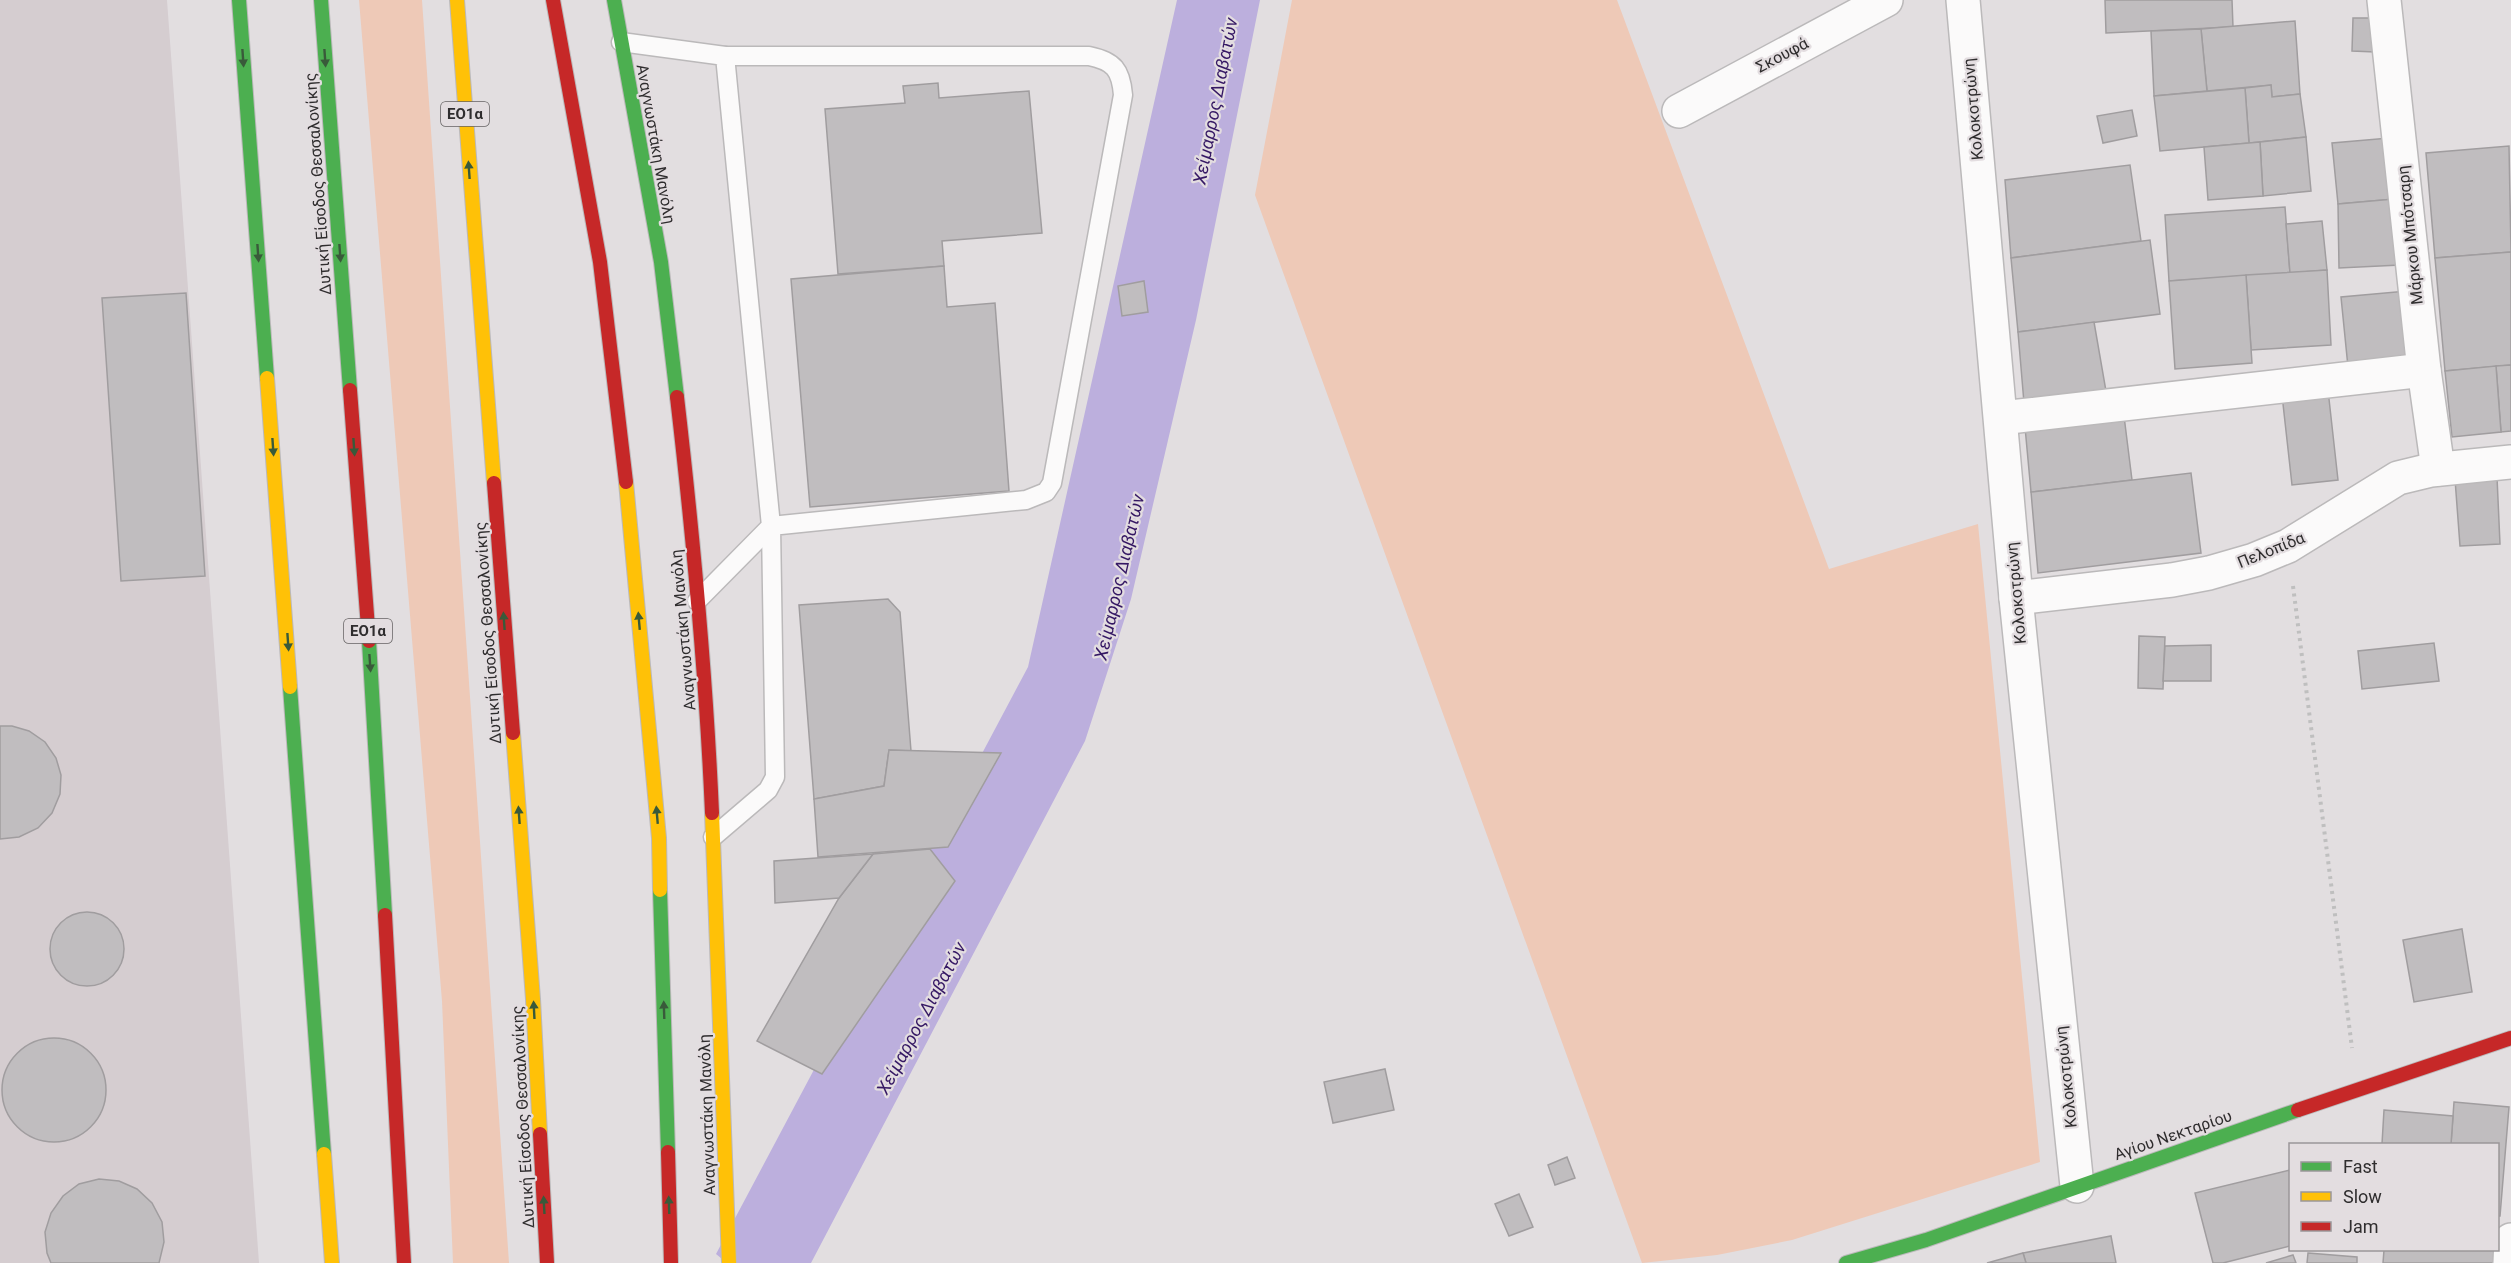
<svg xmlns="http://www.w3.org/2000/svg" width="2511" height="1263" font-family="Roboto,sans-serif">
<rect width="100%" height="100%" fill="#e2dee0"/>
<path fill="#d5cdd0" d="M0 0H167L259 1263H0Z"/>
<g fill="#eec9b7">
<path d="M359 0H422L509 1263H453L442 1001Z"/>
<path d="M1292 0H1617L1829 569 1978 524 2040 1162 1792 1240 1717 1255 1642 1263 1255 195Z"/>
</g>
<path fill="#bcafdd" d="M1177 0H1260L1196 320 1131 599 1085 741 811 1263H727L716 1254 1028 667Z"/>
<g fill="#c0bdbf" stroke="#a09d9f" stroke-width="1.5">
<path d="M2105 0H2232L2233 27 2106 33Z"/>
<path d="M2353 18H2376L2375 52 2352 51Z"/>
<path d="M2295 21 2300 94 2272 97 2271 85 2207 91 2201 29Z"/>
<path d="M2201 29 2207 91 2154 96 2151 31Z"/>
<path d="M938 83 939 98 1029 91 1042 233 942 241 944 266 838 274 825 109 905 103 903 86Z"/>
<path d="M2271 85 2272 97 2300 94 2306 137 2249 143 2245 88Z"/>
<path d="M2245 88 2249 143 2160 151 2154 96Z"/>
<path d="M2132 110 2137 136 2103 143 2097 116Z"/>
<path d="M2306 137 2311 191 2263 196 2260 142Z"/>
<path d="M2389 138 2394 199 2338 204 2332 143Z"/>
<path d="M2260 142 2263 196 2208 200 2204 147Z"/>
<path d="M2509 146 2511 252 2435 258 2426 153Z"/>
<path d="M2130 165 2141 241 2011 258 2005 180Z"/>
<path d="M2394 199 2400 265 2339 268 2338 204Z"/>
<path d="M2285 207 2290 273 2169 281 2165 215Z"/>
<path d="M2322 221 2327 270 2290 273 2286 224Z"/>
<path d="M2150 240 2160 314 2018 332 2011 258Z"/>
<path d="M2511 252V365L2445 371 2435 258Z"/>
<path d="M944 266 947 307 995 303 1009 491 810 507 791 279Z"/>
<path d="M2327 270 2331 345 2251 350 2246 275Z"/>
<path d="M2246 275 2252 363 2175 369 2169 281Z"/>
<path d="M1144 281 1148 312 1122 316 1118 286Z"/>
<path d="M2407 291 2414 361 2348 367 2341 297Z"/>
<path d="M186 293 205 576 121 581 102 298Z"/>
<path d="M2094 322 2106 391 2024 403 2018 332Z"/>
<path d="M2511 365V431L2501 432 2496 366Z"/>
<path d="M2496 366 2501 432 2452 437 2445 371Z"/>
<path d="M2328 390 2338 480 2292 485 2282 395Z"/>
<path d="M2124 416 2132 480 2031 492 2025 427Z"/>
<path d="M2191 473 2201 553 2038 573 2031 492Z"/>
<path d="M2497 477 2500 544 2460 546 2455 479Z"/>
<path d="M888 599 900 612 911 751 889 750 884 786 814 799 799 605Z"/>
<path d="M2139 636 2165 637 2163 689 2138 688Z"/>
<path d="M2434 643 2439 681 2362 689 2358 651Z"/>
<path d="M2211 645V681H2163L2165 646Z"/>
<path d="M0 726H12L29 731 45 742 56 758 61 775 60 794 52 813 38 828 19 837 0 839Z"/>
<path d="M889 750 1001 753 948 847 818 857 814 799 884 786Z"/>
<path d="M930 849 955 881 822 1074 757 1041 839 898 873 854Z"/>
<path d="M873 854 839 898 775 903 774 861Z"/>
<circle cx="87" cy="949" r="37"/>
<path d="M2462 929 2472 992 2414 1002 2403 940Z"/>
<circle cx="54" cy="1090" r="52"/>
<path d="M1385 1069 1394 1110 1333 1123 1324 1082Z"/>
<path d="M2454 1102 2509 1107 2500 1216H2498V1144H2451Z"/>
<path d="M2384 1110 2453 1116 2451 1144H2382Z"/>
<path d="M1567 1157 1575 1178 1555 1185 1548 1165Z"/>
<path d="M2290 1170V1246L2223 1263H2213L2195 1193Z"/>
<path d="M99 1179 119 1181 137 1189 152 1203 162 1222 164 1242 159 1263H51L47 1253 45 1232 51 1213 63 1196 79 1184Z"/>
<path d="M1519 1194 1533 1227 1509 1236 1495 1204Z"/>
<path d="M2111 1236 2116 1263H2026L2023 1253Z"/>
<path d="M2384 1250H2497L2496 1263H2383Z"/>
<path d="M2023 1253 2026 1263H1987Z"/>
<path d="M2308 1253 2357 1257V1263H2307Z"/>
<path d="M2293 1255 2296 1263H2266Z"/>
</g>
<g fill="none" stroke-linecap="round" stroke-linejoin="round">
<defs>
<g id="lane">
<path d="M621 42 725 56 771 526 697 601"/>
<path d="M713 837 768 790 775 777 771 526 1026 500 1046 492 1052 483 1123 95C1121 70 1114 61 1089 56H725"/>
</g>
<g id="street">
<path d="M1963 0 2016 598 2077 1186"/>
<path d="M2384 0 2424 370 2438 469"/>
<path d="M1679 111 1886 0"/>
<path d="M2001 418 2424 370"/>
<path d="M2016 598 2172 580 2209 573 2254 560 2288 546 2398 478 2431 470 2511 462"/>
<path d="M2510 1263 2511 1240"/>
</g>
<g id="fast">
<path d="M239 0 267 378"/>
<path d="M321 0 350 390"/>
<path d="M614 0 661 262 677 397"/>
<path d="M369 641 385 915"/>
<path d="M290 687 324 1154"/>
<path d="M660 890 668 1152"/>
<path d="M1846 1263 1926 1240 2298 1110"/>
</g>
<g id="slow">
<path d="M457 0 494 483"/>
<path d="M267 378 290 687"/>
<path d="M626 482 659 838 660 890"/>
<path d="M513 733 533 999 540 1134"/>
<path d="M712 813 729 1263"/>
<path d="M324 1154 332 1263"/>
</g>
<g id="jam">
<path d="M553 0 600 262 626 482"/>
<path d="M350 390 369 641"/>
<path d="M677 397C693 535 706 674 712 813"/>
<path d="M494 483 513 733"/>
<path d="M385 915 404 1263"/>
<path d="M2298 1110 2511 1038"/>
<path d="M540 1134 547 1263"/>
<path d="M668 1152 671 1263"/>
</g>
</defs>
<use href="#lane" stroke="#bbb9ba" stroke-width="21"/>
<use href="#street" stroke="#bbb9ba" stroke-width="36"/>
<use href="#fast" stroke="#bbb9ba" stroke-width="16"/>
<use href="#slow" stroke="#bbb9ba" stroke-width="16"/>
<use href="#jam" stroke="#bbb9ba" stroke-width="16"/>
<path stroke="#bfbfbf" stroke-width="4" stroke-dasharray="3 4.5" stroke-linecap="butt" d="M2293 586 2352 1048"/>
<use href="#lane" stroke="#fbfafa" stroke-width="18"/>
<use href="#street" stroke="#fbfafa" stroke-width="33"/>
<use href="#fast" stroke="#4caf50" stroke-width="14"/>
<use href="#slow" stroke="#ffc107" stroke-width="14"/>
<use href="#jam" stroke="#c62828" stroke-width="14"/>
</g>
<defs><path id="oneway-solid" d="M-6-.8H1V-3.2L6.5 0L1 3.2V.8H-6Z" transform="scale(1.5)"/></defs>
<g fill="#395a3a">
<use href="#oneway-solid" transform="translate(243 58) rotate(86)"/>
<use href="#oneway-solid" transform="translate(325 58) rotate(86)"/>
<use href="#oneway-solid" transform="translate(469 170) rotate(-94)"/>
<use href="#oneway-solid" transform="translate(258 253) rotate(86)"/>
<use href="#oneway-solid" transform="translate(340 253) rotate(86)"/>
<use href="#oneway-solid" transform="translate(273 447) rotate(86)"/>
<use href="#oneway-solid" transform="translate(354 447) rotate(86)"/>
<use href="#oneway-solid" transform="translate(504 621) rotate(-94)"/>
<use href="#oneway-solid" transform="translate(639 621) rotate(-95)"/>
<use href="#oneway-solid" transform="translate(288 642) rotate(86)"/>
<use href="#oneway-solid" transform="translate(370 663) rotate(86)"/>
<use href="#oneway-solid" transform="translate(519 815) rotate(-94)"/>
<use href="#oneway-solid" transform="translate(657 815) rotate(-95)"/>
<use href="#oneway-solid" transform="translate(534 1010) rotate(-93)"/>
<use href="#oneway-solid" transform="translate(664 1010) rotate(-92)"/>
<use href="#oneway-solid" transform="translate(544 1205) rotate(-93)"/>
<use href="#oneway-solid" transform="translate(669 1205) rotate(-92)"/>
</g>
<g text-anchor="middle" dominant-baseline="central" stroke-width="4.5" stroke-linejoin="round" paint-order="stroke">
<g fill="#e3dde0" stroke="#656263" stroke-width="1.5">
<rect x="441" y="102" width="48" height="24" rx="4.5"/>
<rect x="344" y="619" width="48" height="24" rx="4.5"/>
</g>
<g font-size="15" font-weight="bold" fill="#2f2d2e">
<text x="465" y="114">ΕΟ1α</text>
<text x="368" y="631">ΕΟ1α</text>
</g>
<g font-size="16" fill="#2f2d2e" stroke="#e3dde0">
<text transform="translate(1782 55) rotate(-28)">Σκουφά</text>
<text transform="translate(1973 109) rotate(-95)">Κολοκοτρώνη</text>
<text transform="translate(656 144) rotate(80)">Αναγνωστάκη Μανόλη</text>
<text transform="translate(318 184) rotate(-94)">Δυτική Είσοδος Θεσσαλονίκης</text>
<text transform="translate(2410 235) rotate(-96)">Μάρκου Μπότσαρη</text>
<text transform="translate(2271 550) rotate(-22)">Πελοπίδα</text>
<text transform="translate(2016 593) rotate(-95)">Κολοκοτρώνη</text>
<text transform="translate(683 630) rotate(-95)">Αναγνωστάκη Μανόλη</text>
<text transform="translate(488 633) rotate(-94)">Δυτική Είσοδος Θεσσαλονίκης</text>
<text transform="translate(2066 1077) rotate(-96)">Κολοκοτρώνη</text>
<text transform="translate(707 1115) rotate(-92)">Αναγνωστάκη Μανόλη</text>
<text transform="translate(523 1117) rotate(-93)">Δυτική Είσοδος Θεσσαλονίκης</text>
<text transform="translate(2173 1135) rotate(-19)">Αγίου Νεκταρίου</text>
</g>
<g font-size="18" font-style="italic" fill="#351864" stroke="#e3dde0">
<text transform="translate(1215 101) rotate(-79)">Χείμαρρος Διαβατών</text>
<text transform="translate(1119 577) rotate(-77)">Χείμαρρος Διαβατών</text>
<text transform="translate(921 1018) rotate(-62)">Χείμαρρος Διαβατών</text>
</g>
</g>
<rect x="2289" y="1143" width="210" height="108" fill="#e3dde0" stroke="#9b9799" stroke-width="1.5"/>
<rect x="2301" y="1162" width="30" height="9" fill="#4caf50" stroke="#9b9799" stroke-width="1.5"/>
<text x="2343" y="1173" font-size="18" fill="#2f2d2e">Fast</text>
<rect x="2301" y="1192" width="30" height="9" fill="#ffc107" stroke="#9b9799" stroke-width="1.5"/>
<text x="2343" y="1203" font-size="18" fill="#2f2d2e">Slow</text>
<rect x="2301" y="1222" width="30" height="9" fill="#c62828" stroke="#9b9799" stroke-width="1.5"/>
<text x="2343" y="1233" font-size="18" fill="#2f2d2e">Jam</text>
</svg>
